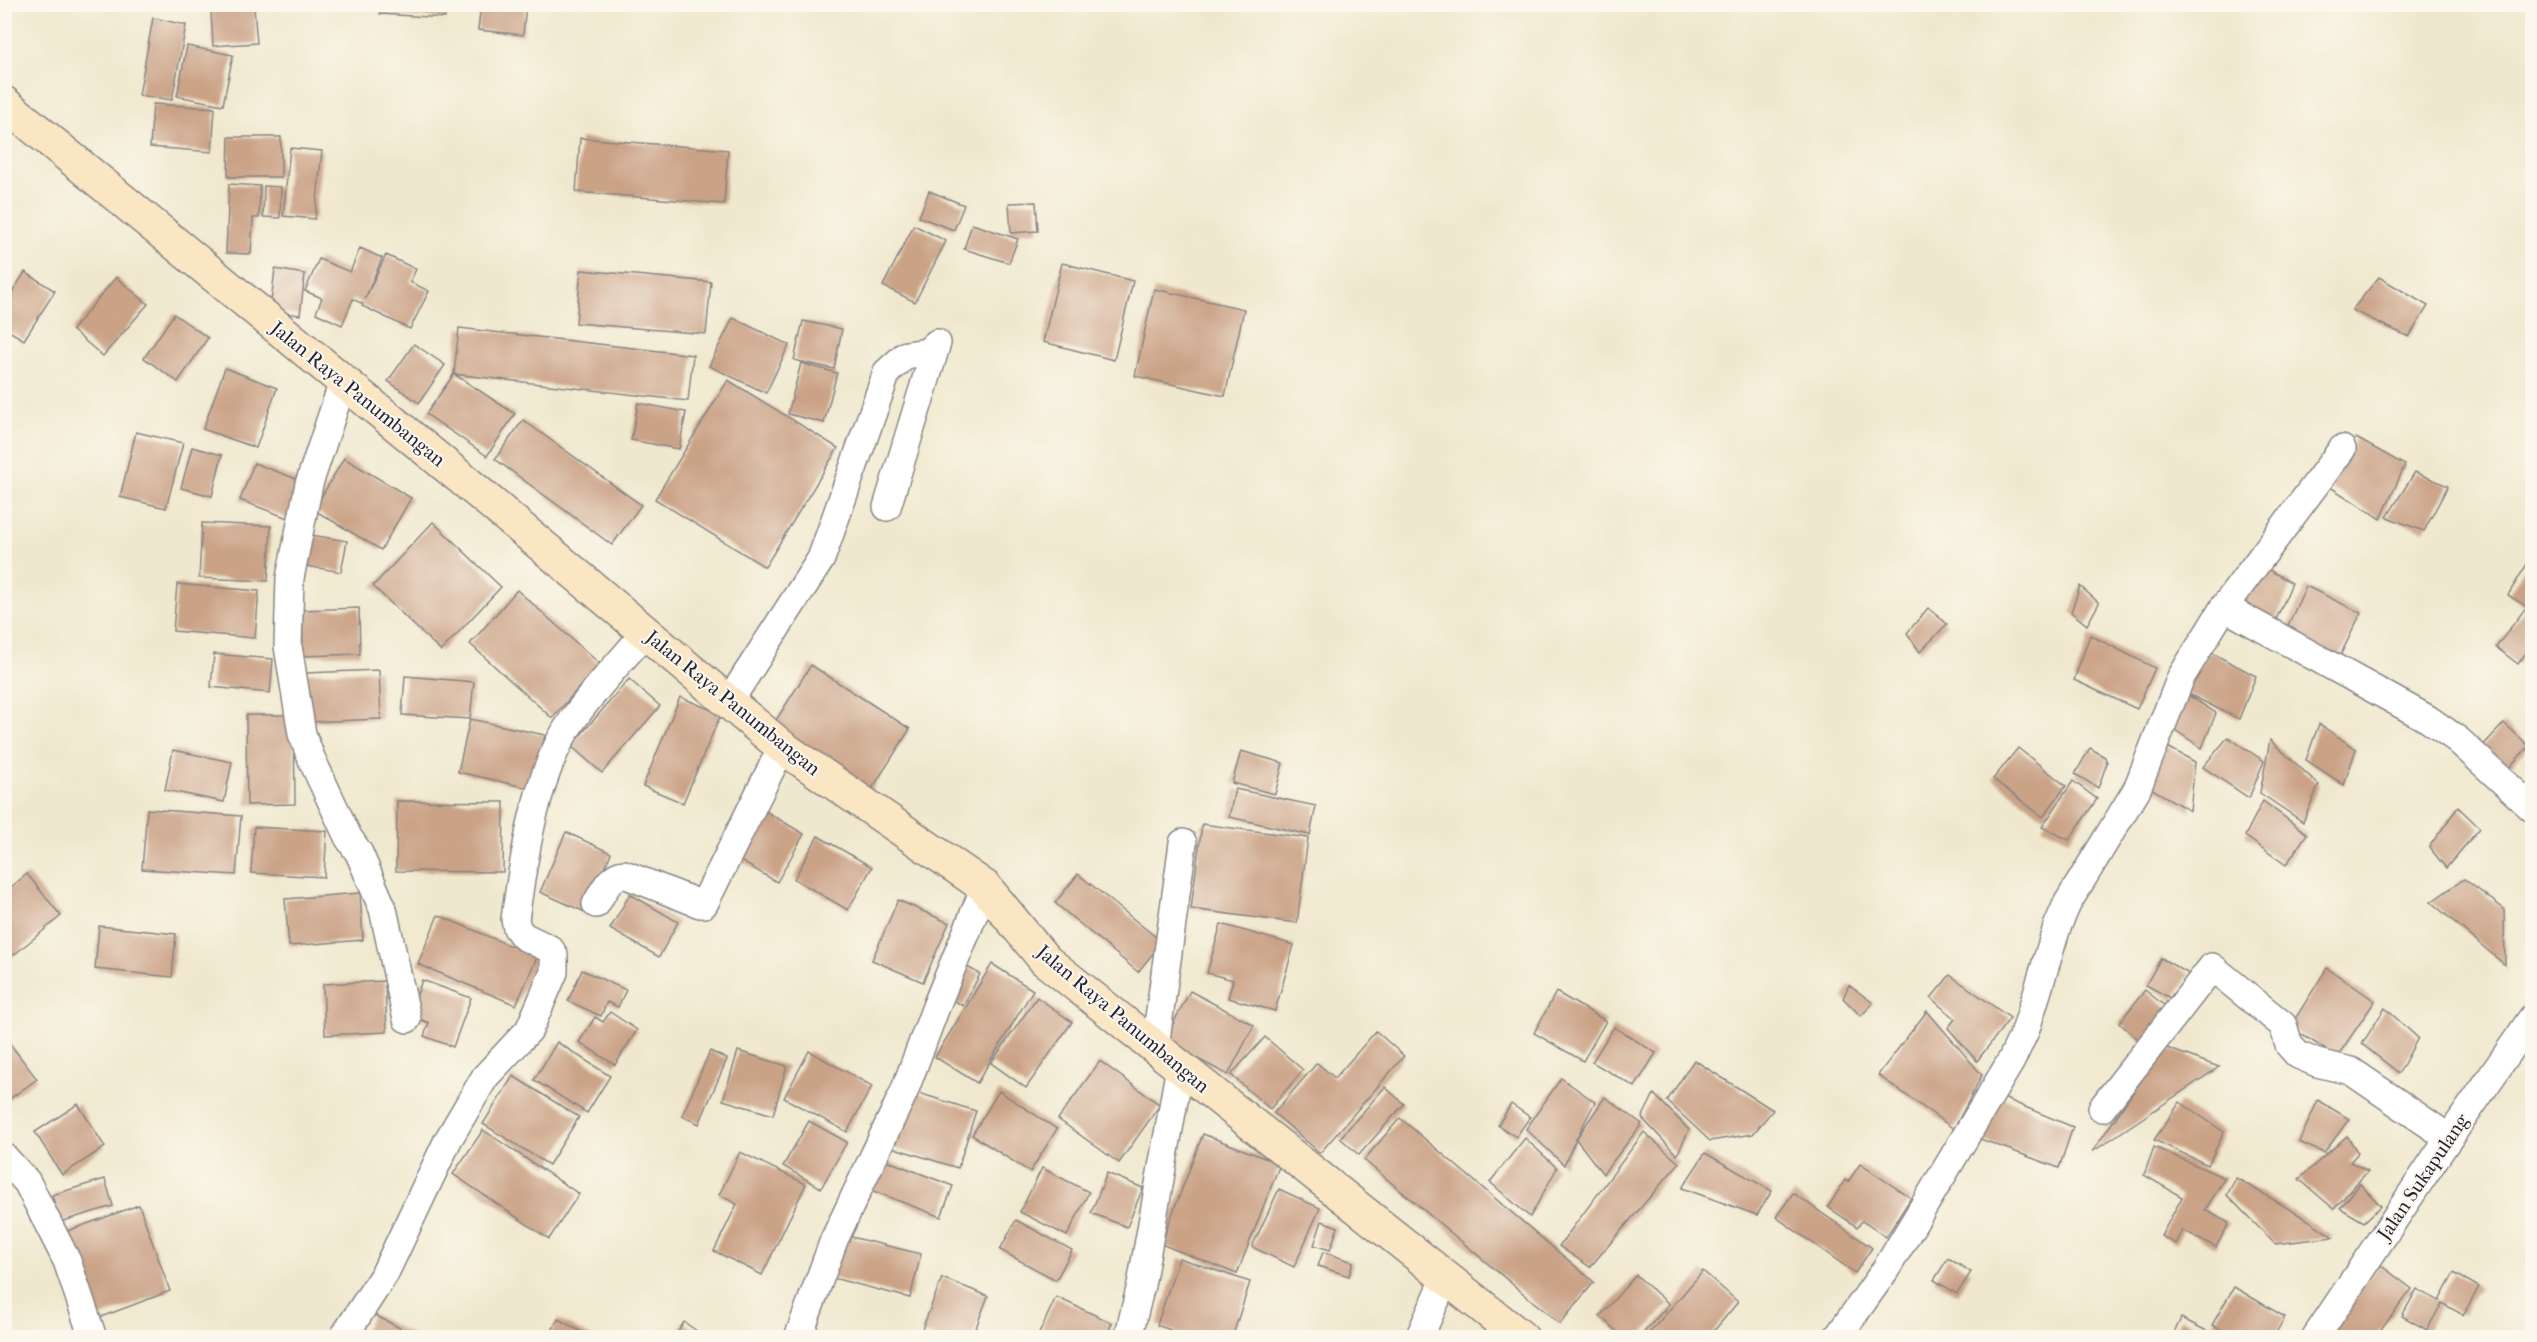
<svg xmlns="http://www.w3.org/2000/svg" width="2537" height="1342" font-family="'IM FELL French Canon',serif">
<rect width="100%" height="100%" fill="#fbf7ec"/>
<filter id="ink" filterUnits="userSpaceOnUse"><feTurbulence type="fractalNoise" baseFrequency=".0167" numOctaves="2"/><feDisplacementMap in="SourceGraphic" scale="12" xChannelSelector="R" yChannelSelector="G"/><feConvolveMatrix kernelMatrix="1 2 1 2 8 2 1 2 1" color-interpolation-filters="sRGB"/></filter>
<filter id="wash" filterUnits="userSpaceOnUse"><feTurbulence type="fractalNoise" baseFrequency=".008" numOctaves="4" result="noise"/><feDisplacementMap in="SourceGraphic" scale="24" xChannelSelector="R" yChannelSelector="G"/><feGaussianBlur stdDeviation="1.35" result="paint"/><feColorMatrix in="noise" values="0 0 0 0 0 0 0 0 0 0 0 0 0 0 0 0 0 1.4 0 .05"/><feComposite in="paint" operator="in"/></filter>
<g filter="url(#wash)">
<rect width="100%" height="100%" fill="#f0e8ce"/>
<g id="blocks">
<g fill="#caa286">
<rect x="325" y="4" width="38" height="3"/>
<path d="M381 4H446L445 18 380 14Z"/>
<path d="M481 4H526L523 35 478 30Z"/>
<path d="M254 8 257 43 213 46 211 11Z"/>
<path d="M153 18 186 25 172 100 139 95Z"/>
<path d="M187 46 233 55 223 105 177 96Z"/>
<path d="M153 104 215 108 212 152 150 147Z"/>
<path d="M229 137H281V177H228Z"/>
<path d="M580 138 728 150 724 204 576 192Z"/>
<path d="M290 148 322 151 315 219 283 216Z"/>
<path d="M229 184 260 186 259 218H253L251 254 226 253Z"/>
<path d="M264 186 281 187 280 218 263 217Z"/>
<path d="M929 191 964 205 954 230 919 217Z"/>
<path d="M1036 202 1038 231 1011 233 1009 203Z"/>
<path d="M972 224 1018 239 1009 263 964 249Z"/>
<path d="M914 225 946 241 915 302 883 286Z"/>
<path d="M360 248 382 258 365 299 386 255 416 269 410 282 429 291 410 329 362 306 363 304 353 299 342 325 316 313 322 298 305 291 319 259 350 272Z"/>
<path d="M1062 263 1133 281 1114 360 1043 342Z"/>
<path d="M275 269 305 274 300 315 270 311Z"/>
<path d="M581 270 711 282 706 334 576 323Z"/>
<path d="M25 272 55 291 24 340 4 328V305Z"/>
<path d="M116 277 148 304 103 356 72 330Z"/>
<path d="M2379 277 2428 306 2409 337 2352 310Z"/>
<path d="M1154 289 1244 309 1225 396 1135 376Z"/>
<path d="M174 314 208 338 178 382 144 358Z"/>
<path d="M733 318 789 345 766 393 709 366Z"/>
<path d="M803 321 842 329 834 369 794 360Z"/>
<path d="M459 328 693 355 688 401 454 374Z"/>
<path d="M414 344 445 365 419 403 388 381Z"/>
<path d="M801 363 837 373 824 423 788 414Z"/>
<path d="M225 368 277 388 256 448 203 429Z"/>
<path d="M454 374 515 414 487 456 426 414Z"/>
<path d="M728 380 838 448 765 567 655 499Z"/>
<path d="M638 403 686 412 679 449 631 440Z"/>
<path d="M523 420 641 505 612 545 495 459Z"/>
<path d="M136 432 183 443 166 508 120 497Z"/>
<path d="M2356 438 2405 465 2381 519 2330 487Z"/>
<path d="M192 447 222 455 212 496 181 488Z"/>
<path d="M344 458 411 498 381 550 314 510Z"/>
<path d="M254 463 307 483 293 520 240 500Z"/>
<path d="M2415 472 2448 486 2424 531 2387 517Z"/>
<path d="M433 522 501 587 441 651 373 586Z"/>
<path d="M202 523 271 526 268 581 199 578Z"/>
<path d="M311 535 347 541 341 572 306 566Z"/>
<path d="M2527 564 2532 567V610L2508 595Z"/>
<path d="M2264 567 2292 583 2273 627 2237 605Z"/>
<path d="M177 584 259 591 255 638 173 631Z"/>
<path d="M2080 586 2099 603 2087 625 2071 612Z"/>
<path d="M2306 586 2361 613 2339 658 2285 632Z"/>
<path d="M517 590 600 664 552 718 470 644Z"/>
<path d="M359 608 360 654 303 656 302 610Z"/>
<path d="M1928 608 1947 624 1920 652 1907 633Z"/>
<path d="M2524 610 2532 617V645L2518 664 2496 647Z"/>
<path d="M2090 635 2155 668 2137 709 2074 680Z"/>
<path d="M2210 652 2256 676 2239 719 2182 691Z"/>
<path d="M214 654 273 659 270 693 211 687Z"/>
<path d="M811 665 910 729 870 792 771 728Z"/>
<path d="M379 670 381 719 309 722 306 673Z"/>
<path d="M405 676 474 682 470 719 402 715Z"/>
<path d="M629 679 660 706 602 773 571 746Z"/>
<path d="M2182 691 2216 713 2202 748 2169 726Z"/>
<path d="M680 697 721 714 683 803 643 786Z"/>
<path d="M246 715H294L295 804 247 805Z"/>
<path d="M470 719 545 735 533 789 458 772Z"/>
<path d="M2504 723 2529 746 2503 774 2478 751Z"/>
<path d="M2319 724 2356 749 2344 785 2306 760Z"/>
<path d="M2228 737 2264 761 2249 798 2203 767Z"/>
<path d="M2270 740 2319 785 2303 822 2260 793Z"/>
<path d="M2166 746 2195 762 2190 811 2147 786Z"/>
<path d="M2018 748 2066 786 2043 817 1993 779Z"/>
<path d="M2090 748 2105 757 2107 763 2098 788 2075 774Z"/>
<path d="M173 750 232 762 224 802 165 790Z"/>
<path d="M1241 751 1283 763 1275 794 1232 783Z"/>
<path d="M2073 781 2097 799 2069 840 2042 827Z"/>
<path d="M1235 789 1316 806 1310 835 1229 817Z"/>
<path d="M397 801 504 802 503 872 396 871Z"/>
<path d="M2263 801 2307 834 2286 865 2245 836Z"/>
<path d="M2458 807 2480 828 2446 868 2429 847Z"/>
<path d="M760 808 804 834 777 882 732 856Z"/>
<path d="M147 809 241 816 236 875 142 869Z"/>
<path d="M1202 824 1308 838 1297 923 1191 909Z"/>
<path d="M254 827 327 831 324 877 251 873Z"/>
<path d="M566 832 611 853 585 912 540 892Z"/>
<path d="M818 836 872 867 848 910 794 879Z"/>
<path d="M27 874 61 916 4 963V893Z"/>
<path d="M1078 874 1162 942 1138 972 1055 903Z"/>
<path d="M2464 879 2504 909 2505 965 2431 902Z"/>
<path d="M360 893 363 940 289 946 285 899Z"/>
<path d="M630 894 678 922 659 957 610 929Z"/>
<path d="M898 900 949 923 923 982 872 960Z"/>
<path d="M438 915 537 957 516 1005 418 964Z"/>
<path d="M1221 924 1294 945 1275 1011 1228 998 1233 980 1207 973Z"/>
<path d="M99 926 176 934 172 977 95 969Z"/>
<path d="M2161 958 2189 974 2174 1000 2146 985Z"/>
<path d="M960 963 980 974 963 1006 944 995Z"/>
<path d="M992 964 1033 990 977 1083 935 1057Z"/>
<path d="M2327 968 2375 1001 2337 1057 2290 1027Z"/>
<path d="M582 970 626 990 618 1007 607 1002 601 1016 568 1001Z"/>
<path d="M1950 975 2010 1018 1977 1061 1948 1028 1955 1019 1931 998Z"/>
<path d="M422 980 471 998 453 1047 424 1036 429 1023 410 1015Z"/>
<path d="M385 981 387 1032 325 1035 323 984Z"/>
<path d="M1849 985 1873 1003 1861 1016 1843 998Z"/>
<path d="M2145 990 2170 1010 2143 1043 2119 1023Z"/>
<path d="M1190 991 1254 1025 1228 1075 1164 1041Z"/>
<path d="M1556 992 1606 1021 1583 1061 1534 1033Z"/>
<path d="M1037 997 1072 1022 1026 1088 991 1063Z"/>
<path d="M2385 1008 2418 1038 2399 1073 2362 1044Z"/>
<path d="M1927 1011 1982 1075 1954 1129 1878 1075Z"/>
<path d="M610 1012 637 1030 615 1065 579 1042 595 1017 603 1022Z"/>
<path d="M1614 1027 1656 1053 1635 1087 1592 1062Z"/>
<path d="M1376 1031 1404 1056 1320 1153 1274 1113 1317 1063 1335 1078Z"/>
<path d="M4 1036 37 1079 4 1103Z"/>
<path d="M1265 1037 1303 1070 1270 1109 1231 1075Z"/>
<path d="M557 1042 610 1076 587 1113 534 1080Z"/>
<path d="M2164 1047 2219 1067 2092 1152Z"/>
<path d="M710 1051 727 1059 699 1124 682 1116Z"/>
<path d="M738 1051 787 1066 773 1115 723 1100Z"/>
<path d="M809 1051 872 1086 847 1132 784 1098Z"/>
<path d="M1694 1060 1773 1110 1753 1134 1710 1141 1667 1101Z"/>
<path d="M1100 1061 1160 1105 1119 1163 1058 1119Z"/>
<path d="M513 1076 579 1117 549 1165 483 1124Z"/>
<path d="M1561 1078 1595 1102 1576 1139 1605 1097 1642 1124 1603 1174 1576 1139 1564 1165 1526 1129Z"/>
<path d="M1385 1087 1404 1104 1359 1155 1340 1138Z"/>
<path d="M909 1090 976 1111 958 1168 891 1147Z"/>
<path d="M999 1091 1057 1129 1030 1172 972 1135Z"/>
<path d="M1654 1094 1689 1130 1677 1155 1642 1118Z"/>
<path d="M2001 1097 2073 1127 2059 1168 1972 1136Z"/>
<path d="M2318 1100 2349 1119 2324 1153 2299 1142Z"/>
<path d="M2180 1102 2224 1132 2208 1165 2154 1140Z"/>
<path d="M78 1104 105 1147 62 1175 35 1132Z"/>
<path d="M1511 1104 1530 1117 1516 1137 1498 1125Z"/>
<path d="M1400 1118 1594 1282 1560 1324 1364 1160Z"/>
<path d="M809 1121 847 1142 821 1188 783 1166Z"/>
<path d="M483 1130 579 1194 549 1239 453 1174Z"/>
<path d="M1644 1132 1679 1163 1590 1267 1559 1246Z"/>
<path d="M1203 1134 1280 1164 1237 1274 1161 1244Z"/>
<path d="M2347 1136 2358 1153 2350 1162 2368 1171 2334 1209 2299 1179Z"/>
<path d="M1525 1138 1557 1168 1530 1217 1490 1182Z"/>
<path d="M2154 1147 2225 1178 2205 1210 2229 1223 2216 1247 2183 1230 2176 1244 2161 1236 2182 1197 2144 1175Z"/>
<path d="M740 1152 806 1184 762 1275 714 1251 737 1204 719 1195Z"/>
<path d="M1705 1153 1772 1191 1757 1215 1682 1188Z"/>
<path d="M880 1158 953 1186 941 1217 868 1189Z"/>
<path d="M1860 1164 1911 1198 1886 1237 1862 1221 1857 1227 1828 1207 1845 1180 1848 1182Z"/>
<path d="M1042 1168 1089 1192 1067 1236 1020 1212Z"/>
<path d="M1107 1173 1143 1188 1127 1227 1091 1213Z"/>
<path d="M2236 1178 2308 1220 2333 1237 2275 1244 2227 1195Z"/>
<path d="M105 1179 113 1206 60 1222 52 1195Z"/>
<path d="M2360 1184 2381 1206 2364 1222 2340 1208Z"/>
<path d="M1279 1189 1320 1208 1294 1267 1252 1247Z"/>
<path d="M1793 1193 1872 1248 1855 1273 1776 1217Z"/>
<path d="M139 1205 170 1291 93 1320 62 1233Z"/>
<path d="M1016 1220 1072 1250 1056 1280 1000 1250Z"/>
<path d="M1322 1221 1338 1227 1330 1250 1314 1245Z"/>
<path d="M839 1234 921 1254 910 1298 829 1277Z"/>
<path d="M1323 1252 1353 1262 1349 1276 1318 1266Z"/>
<path d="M1179 1258 1250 1282 1232 1338H1192L1157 1325Z"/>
<path d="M1948 1258 1971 1272 1957 1294 1934 1280Z"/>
<path d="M2379 1264 2412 1289 2375 1338H2345L2332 1327Z"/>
<path d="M1703 1271 1738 1302 1708 1338H1645Z"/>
<path d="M2454 1273 2479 1287 2463 1315 2442 1303 2427 1330 2402 1316 2417 1289 2439 1301Z"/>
<path d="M1636 1275 1669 1304 1639 1338H1624L1600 1316Z"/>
<path d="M942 1278 988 1296 972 1338H936L921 1332Z"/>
<path d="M2234 1287 2285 1317 2273 1338H2234L2212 1325Z"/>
<path d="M1056 1297 1112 1323 1106 1338H1037Z"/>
<path d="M373 1314 419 1338H371L363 1333Z"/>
<path d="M2181 1318 2221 1338H2172Z"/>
<path d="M558 1319 593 1338H548Z"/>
<path d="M684 1322 707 1338H674Z"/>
</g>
</g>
</g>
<g filter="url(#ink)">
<use href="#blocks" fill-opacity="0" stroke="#898584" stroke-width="1.5"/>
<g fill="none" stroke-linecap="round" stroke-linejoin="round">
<defs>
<g id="minor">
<path d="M343 382 309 484 290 578 288 646 302 734 312 760 348 837 359 853 383 909 407 1019"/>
<path d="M2224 607 2428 719 2458 740 2532 808"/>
<path d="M728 703 821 559 887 372 906 355 927 352 937 343 887 507"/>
<path d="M596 904C603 892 610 875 624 874L700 904H704L782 747"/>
<path d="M1155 1047 1183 843"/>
<path d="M2102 1108 2212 967 2283 1025 2289 1045 2298 1055 2317 1063 2351 1071 2449 1138"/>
<path d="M4 1157 27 1182 67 1261 93 1338"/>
<path d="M343 1338 385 1273 448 1140 485 1077 529 1030 554 972V955L550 949 523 936 517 928 515 919C524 856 536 770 574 718 595 688 621 661 645 633"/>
<path d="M798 1338 834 1240 904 1092 937 1004 985 887"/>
<path d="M1128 1338 1141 1285 1180 1067"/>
<path d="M1419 1338 1446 1277"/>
<path d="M1837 1338 1886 1269 2011 1061 2026 1029 2057 927 2067 904 2137 789 2181 677 2224 607 2342 449"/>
<path d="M2315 1338 2438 1154 2532 1018"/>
</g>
<path id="secondary" d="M4 103 472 487 782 747 985 887 1045 960 1522 1338"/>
</defs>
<use href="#minor" stroke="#898584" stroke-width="30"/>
<use href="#secondary" stroke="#898584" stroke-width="36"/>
<use href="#minor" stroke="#fff" stroke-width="27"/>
<use href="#secondary" stroke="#fbe6c4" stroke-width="33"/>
</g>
</g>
<g text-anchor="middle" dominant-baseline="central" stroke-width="4.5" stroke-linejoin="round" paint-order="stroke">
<g font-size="20" fill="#22223b" stroke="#fbf7ec">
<text transform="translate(358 394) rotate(39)">Jalan Raya Panumbangan</text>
<text transform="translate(733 703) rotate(39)">Jalan Raya Panumbangan</text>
<text transform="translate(1123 1019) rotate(40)">Jalan Raya Panumbangan</text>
<text transform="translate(2423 1177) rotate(-56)">Jalan Sukapulang</text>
</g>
</g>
<rect width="2537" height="1342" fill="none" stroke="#fbf7ec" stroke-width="24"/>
</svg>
